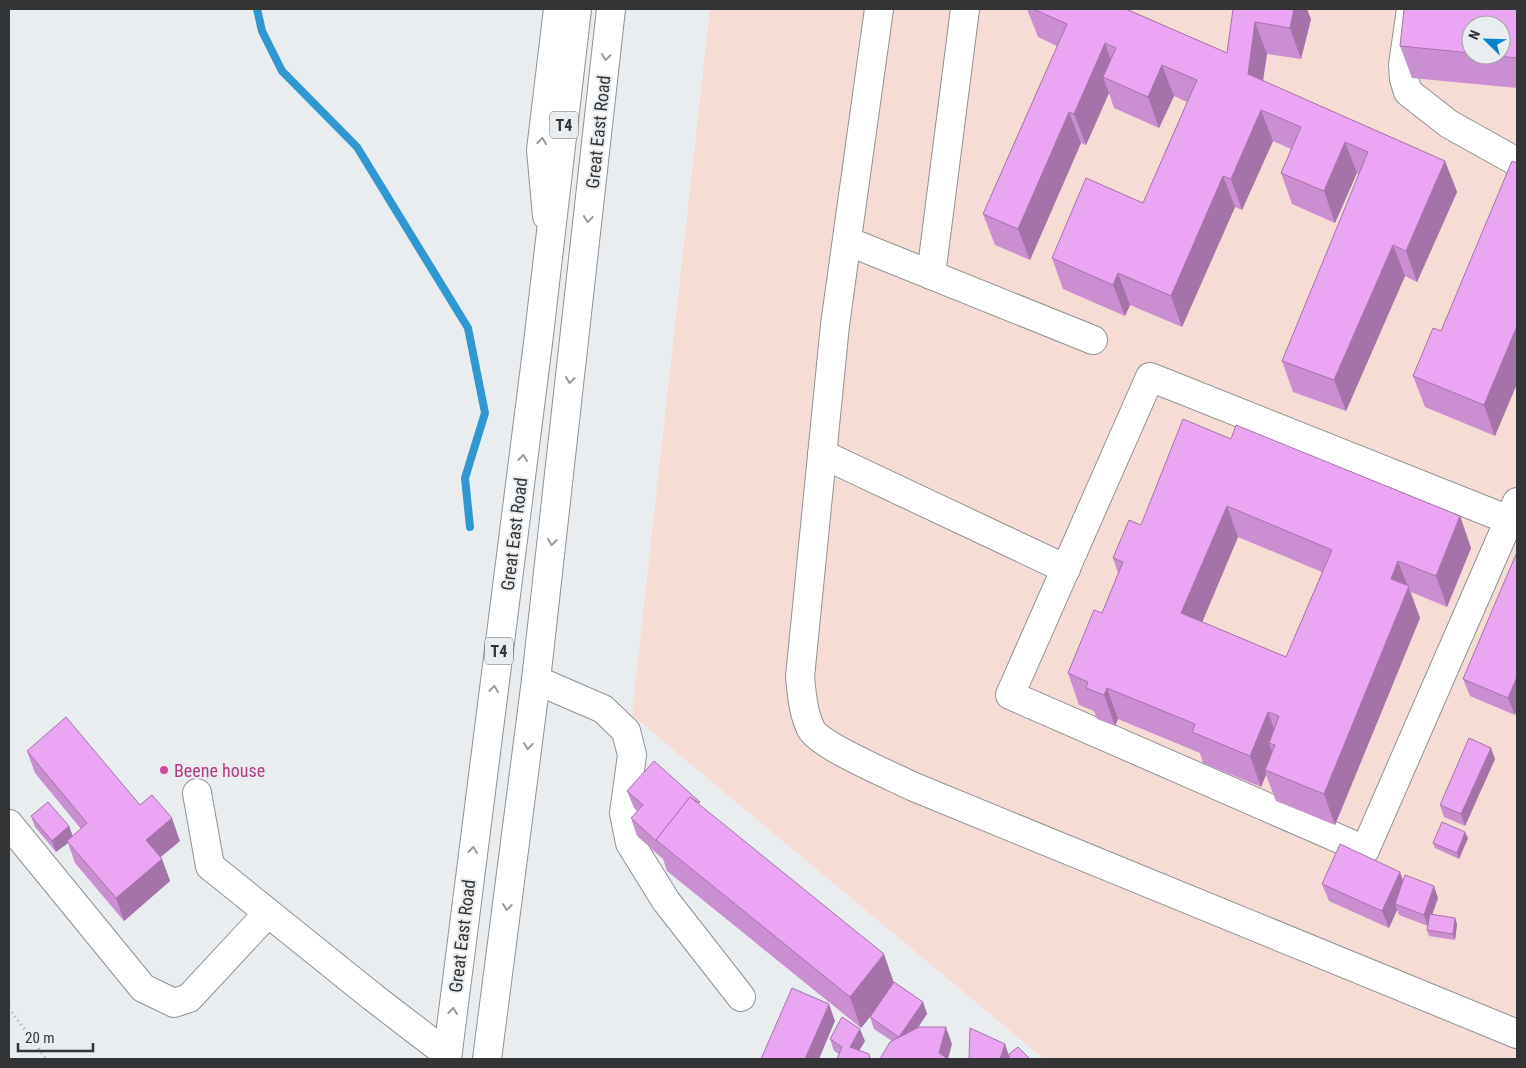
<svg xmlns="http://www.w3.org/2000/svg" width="1526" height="1068" font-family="'Roboto Condensed',sans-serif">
<rect width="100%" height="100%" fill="#e9edf0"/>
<path fill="#f5dcd4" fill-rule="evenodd" d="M710 9H1517V1059H1044L632 715ZM1471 25H1501V55H1471Z"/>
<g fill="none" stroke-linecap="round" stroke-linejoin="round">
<path stroke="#2f97d1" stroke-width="8" d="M257 9 262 31 282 71 357 147 468 328 485 413 465 478 470 527"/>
<defs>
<g id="minor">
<path d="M879 9 835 325 800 677C802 695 803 713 811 729 820 746 894 777 914 787L1517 1034"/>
<path d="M1411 9 1403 65 1404 79 1408 92 1449 124 1517 162"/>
<path d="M547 216 541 150 558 9"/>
<path d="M847 241 1093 340"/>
<path d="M931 275 965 9"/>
<path d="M822 454 1066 569"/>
<path d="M1509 520 1150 377 1010 695 1365 850 1509 520 1517 502"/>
<path d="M536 680 603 709 626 731 632 755 624 813 630 843 666 901 741 997"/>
<path d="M197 793 210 866 374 998 447 1054"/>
<path d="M9 824 143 988 174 1003 189 998 268 913"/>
</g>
<g id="major">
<path d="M447 1059 538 343 577 9"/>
<path d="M487 1059 536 680 611 9"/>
</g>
</defs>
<use href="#minor" stroke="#8f9295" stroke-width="30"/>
<use href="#major" stroke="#8f9295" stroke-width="30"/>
<path stroke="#a6a9ab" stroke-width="3" stroke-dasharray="1 4" stroke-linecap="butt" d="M9 1008 46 1059"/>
<use href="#minor" stroke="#fff" stroke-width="28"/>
<use href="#major" stroke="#fff" stroke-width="28"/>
</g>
<g fill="#c98fd0" fill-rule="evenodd">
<path d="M1027 9H1126L1227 53 1233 9 1311 19 1301 59 1267 54 1263 81 1445 161 1457 192 1417 282 1405 276 1346 411 1293 392 1282 361 1359 174 1357 173 1335 223 1292 204 1281 173 1291 149 1273 141 1242 210 1235 207 1182 327 1130 305 1125 316 1063 289 1052 258 1143 203 1187 102 1174 96 1159 128 1114 108 1109 93 1086 145 1081 143 1030 260 995 245 983 214 1057 46 1038 37Z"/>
<path d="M1517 9V88L1412 78 1400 46ZM1471 25 1501 55H1471Z"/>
<path d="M1517 163 1495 436 1425 407 1413 376 1441 331Z"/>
<path d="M1231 439 1460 516 1471 548 1447 607 1411 592 1420 618 1335 825 1276 801 1266 775 1261 787 1203 763 1200 753 1118 719 1115 726 1097 719 1094 711 1079 705 1068 673 1102 613 1118 573 1113 558 1141 525ZM1238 537 1322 572 1286 657 1202 622Z"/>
<path d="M1517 552 1515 715 1470 696 1463 679Z"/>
<path d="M27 751 140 805 180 841 161 857 162 859 170 881 124 921 75 863 68 843 56 852 35 827 31 816 69 826 73 836 81 829 35 773Z"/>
<path d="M1495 759 1465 826 1444 817 1440 805Z"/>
<path d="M627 791 700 805 894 982 923 1002 927 1014 918 1028 952 1044 892 1041 874 1029 870 1017 861 1028 667 871 663 859 637 836 631 818 637 811 634 808Z"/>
<path d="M1468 838 1459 859 1435 848 1433 843Z"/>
<path d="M1400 872 1403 881 1438 898 1432 915 1455 918 1457 924 1455 940 1429 936 1427 930 1428 926 1399 915 1397 910 1389 928 1329 901 1322 884Z"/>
<path d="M830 1039 865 1041 859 1050 869 1054 871 1059H837L839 1054 834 1051Z"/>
</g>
<g fill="#a474a9">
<path d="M1294 9H1307L1311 19 1301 59 1290 28Z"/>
<path d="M1255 22 1267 54 1259 106 1248 74Z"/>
<path d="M1105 43 1116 75 1103 77 1109 93 1086 145 1074 114Z"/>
<path d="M1162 65 1174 96 1159 128 1148 97Z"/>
<path d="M1261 110 1273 141 1242 210 1231 179Z"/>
<path d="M1069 112 1081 143 1030 260 1018 229Z"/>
<path d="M1345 142 1357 173 1335 223 1324 191Z"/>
<path d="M1445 161 1457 192 1417 282 1406 251Z"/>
<path d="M1223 176 1235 207 1182 327 1171 296Z"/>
<path d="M1393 245 1405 276 1346 411 1334 380Z"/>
<path d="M1118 273 1130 305 1125 316 1113 285Z"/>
<path d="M1517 326V384L1495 436 1484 405Z"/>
<path d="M1227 506 1238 537 1193 644 1181 613Z"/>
<path d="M1460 516 1471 548 1447 607 1436 576Z"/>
<path d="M1398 561 1420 618 1335 825 1324 794 1391 579Z"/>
<path d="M1517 677V709L1515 715 1508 698Z"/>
<path d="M1107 688 1118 719 1115 726 1104 695Z"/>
<path d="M1268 712 1279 743 1275 745 1269 743 1274 757 1265 770 1266 775 1261 787 1250 756Z"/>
<path d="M1491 748 1495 759 1465 826 1461 814Z"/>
<path d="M172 818 180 841 154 862 146 840Z"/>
<path d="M69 826 73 838 67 841 68 843 56 852 52 841Z"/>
<path d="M1465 832 1468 838 1459 859 1457 853Z"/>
<path d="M162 859 170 881 124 921 116 898Z"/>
<path d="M1400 872 1406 889 1395 904 1397 910 1389 928 1382 911Z"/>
<path d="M1434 886 1438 898 1428 926 1424 915Z"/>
<path d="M1455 918 1457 924 1455 940 1453 934Z"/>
<path d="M884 954 895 986 861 1028 850 997Z"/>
<path d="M923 1002 927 1014 903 1049 899 1037Z"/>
<path d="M829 1004 835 1021 819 1059H805Z"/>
<path d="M946 1027 952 1044 948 1059 939 1053Z"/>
<path d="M860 1029 865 1041 854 1059 850 1047Z"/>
<path d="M1005 1044 1010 1059H1000Z"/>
</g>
<g fill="#eaa6f2" stroke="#a474a9" fill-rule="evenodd">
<path d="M1033 9H1126L1227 53 1233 9H1294L1290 28 1255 22 1248 74 1445 161 1406 251 1393 245 1334 380 1282 361 1368 152 1345 142 1324 191 1281 173 1301 127 1261 110 1231 179 1223 176 1171 296 1118 273 1113 285 1052 258 1086 178 1143 203 1197 80 1162 65 1148 97 1103 77 1116 48 1105 43 1074 114 1069 112 1018 229 983 214 1067 24Z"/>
<path d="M1404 9H1517V58L1487 55H1501V25H1471V53L1400 46Z"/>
<path d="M1512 161 1517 163V326L1484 405 1413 376 1433 328 1441 331Z"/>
<path d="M1183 419 1231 439 1236 425 1460 516 1436 576 1398 561 1391 579 1409 586 1324 794 1265 770 1275 745 1269 743 1279 716 1268 712 1250 756 1192 732 1195 724 1107 688 1104 695 1086 688 1088 682 1068 673 1094 610 1102 613 1123 562 1113 558 1129 520 1141 525ZM1227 506 1332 550 1286 657 1181 613Z"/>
<path d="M1517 552V677L1508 698 1463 679Z"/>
<path d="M66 717 140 805 152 795 172 818 146 840 162 859 116 898 67 841 87 823 27 751Z"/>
<path d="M1469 738 1491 748 1461 814 1440 805Z"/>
<path d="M654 761 700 802 699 803 690 797 656 840V841L631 818 643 805 627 791Z"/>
<path d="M690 797 884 954 850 997 656 840Z"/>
<path d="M48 802 69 826 52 841 31 816Z"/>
<path d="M1442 822 1465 832 1457 853 1433 843Z"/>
<path d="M1340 844 1400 872 1382 911 1322 884Z"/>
<path d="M1405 875 1434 886 1424 915 1395 904Z"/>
<path d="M1430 914 1455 918 1453 934 1427 930Z"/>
<path d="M894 982 923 1002 899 1037 870 1017Z"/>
<path d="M792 988 829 1004 805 1059H761Z"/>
<path d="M842 1017 860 1029 850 1047 869 1054 870 1059H837L842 1047 830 1039Z"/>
<path d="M919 1027H946L939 1053 948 1059H880L890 1042Z"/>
<path d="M970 1028 1005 1044 1000 1059H969Z"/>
<path d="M1018 1047 1030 1059H1009V1054Z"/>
</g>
<defs><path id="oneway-chevron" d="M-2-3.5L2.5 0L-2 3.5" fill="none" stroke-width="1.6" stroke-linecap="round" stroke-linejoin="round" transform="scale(1.25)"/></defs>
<g stroke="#999a9a">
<use href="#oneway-chevron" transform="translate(606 57) rotate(96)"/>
<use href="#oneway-chevron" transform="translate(542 141) rotate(-83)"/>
<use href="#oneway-chevron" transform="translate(588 219) rotate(96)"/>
<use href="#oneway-chevron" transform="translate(570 380) rotate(96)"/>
<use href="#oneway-chevron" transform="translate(523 458) rotate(-83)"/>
<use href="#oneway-chevron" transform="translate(552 542) rotate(96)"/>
<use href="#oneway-chevron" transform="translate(494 689) rotate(-83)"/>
<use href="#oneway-chevron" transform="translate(528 746) rotate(97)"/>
<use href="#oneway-chevron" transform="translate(473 850) rotate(-83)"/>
<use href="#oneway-chevron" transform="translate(507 907) rotate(97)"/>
<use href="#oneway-chevron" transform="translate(453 1011) rotate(-83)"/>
</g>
<circle fill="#d1479c" stroke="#e9edf0" stroke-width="2" cx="164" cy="770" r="5"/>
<g text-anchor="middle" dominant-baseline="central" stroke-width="4" stroke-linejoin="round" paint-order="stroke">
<g fill="#e9edf0" stroke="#6a6c6d" stroke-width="1">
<rect x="550" y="111.5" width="28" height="27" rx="4"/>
<rect x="485" y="637.5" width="28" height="27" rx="4"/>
</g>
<g font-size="16" font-weight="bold" fill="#333435">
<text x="564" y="125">T4</text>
<text x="499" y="651">T4</text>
</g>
<g font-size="18" fill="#333435" stroke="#e9edf0">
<text transform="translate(598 132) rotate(-84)">Great East Road</text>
<text transform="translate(514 534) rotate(-83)">Great East Road</text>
<text transform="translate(462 936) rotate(-83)">Great East Road</text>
</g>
<g font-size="18" fill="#b23c85" stroke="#e9edf0" text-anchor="start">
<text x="174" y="770">Beene house</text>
</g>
</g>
<rect width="1526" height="1068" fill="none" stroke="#333435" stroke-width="20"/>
<g transform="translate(1486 40) rotate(293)"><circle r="24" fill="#e9edf0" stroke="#a0a3a5"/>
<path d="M0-4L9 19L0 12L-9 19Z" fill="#0683cb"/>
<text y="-8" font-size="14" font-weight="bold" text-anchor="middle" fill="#333435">N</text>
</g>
<path d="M18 1043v8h75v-8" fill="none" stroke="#333435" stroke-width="2.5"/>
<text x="25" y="1043" font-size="15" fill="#333435" stroke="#e9edf0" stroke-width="4" paint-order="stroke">20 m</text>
</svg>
